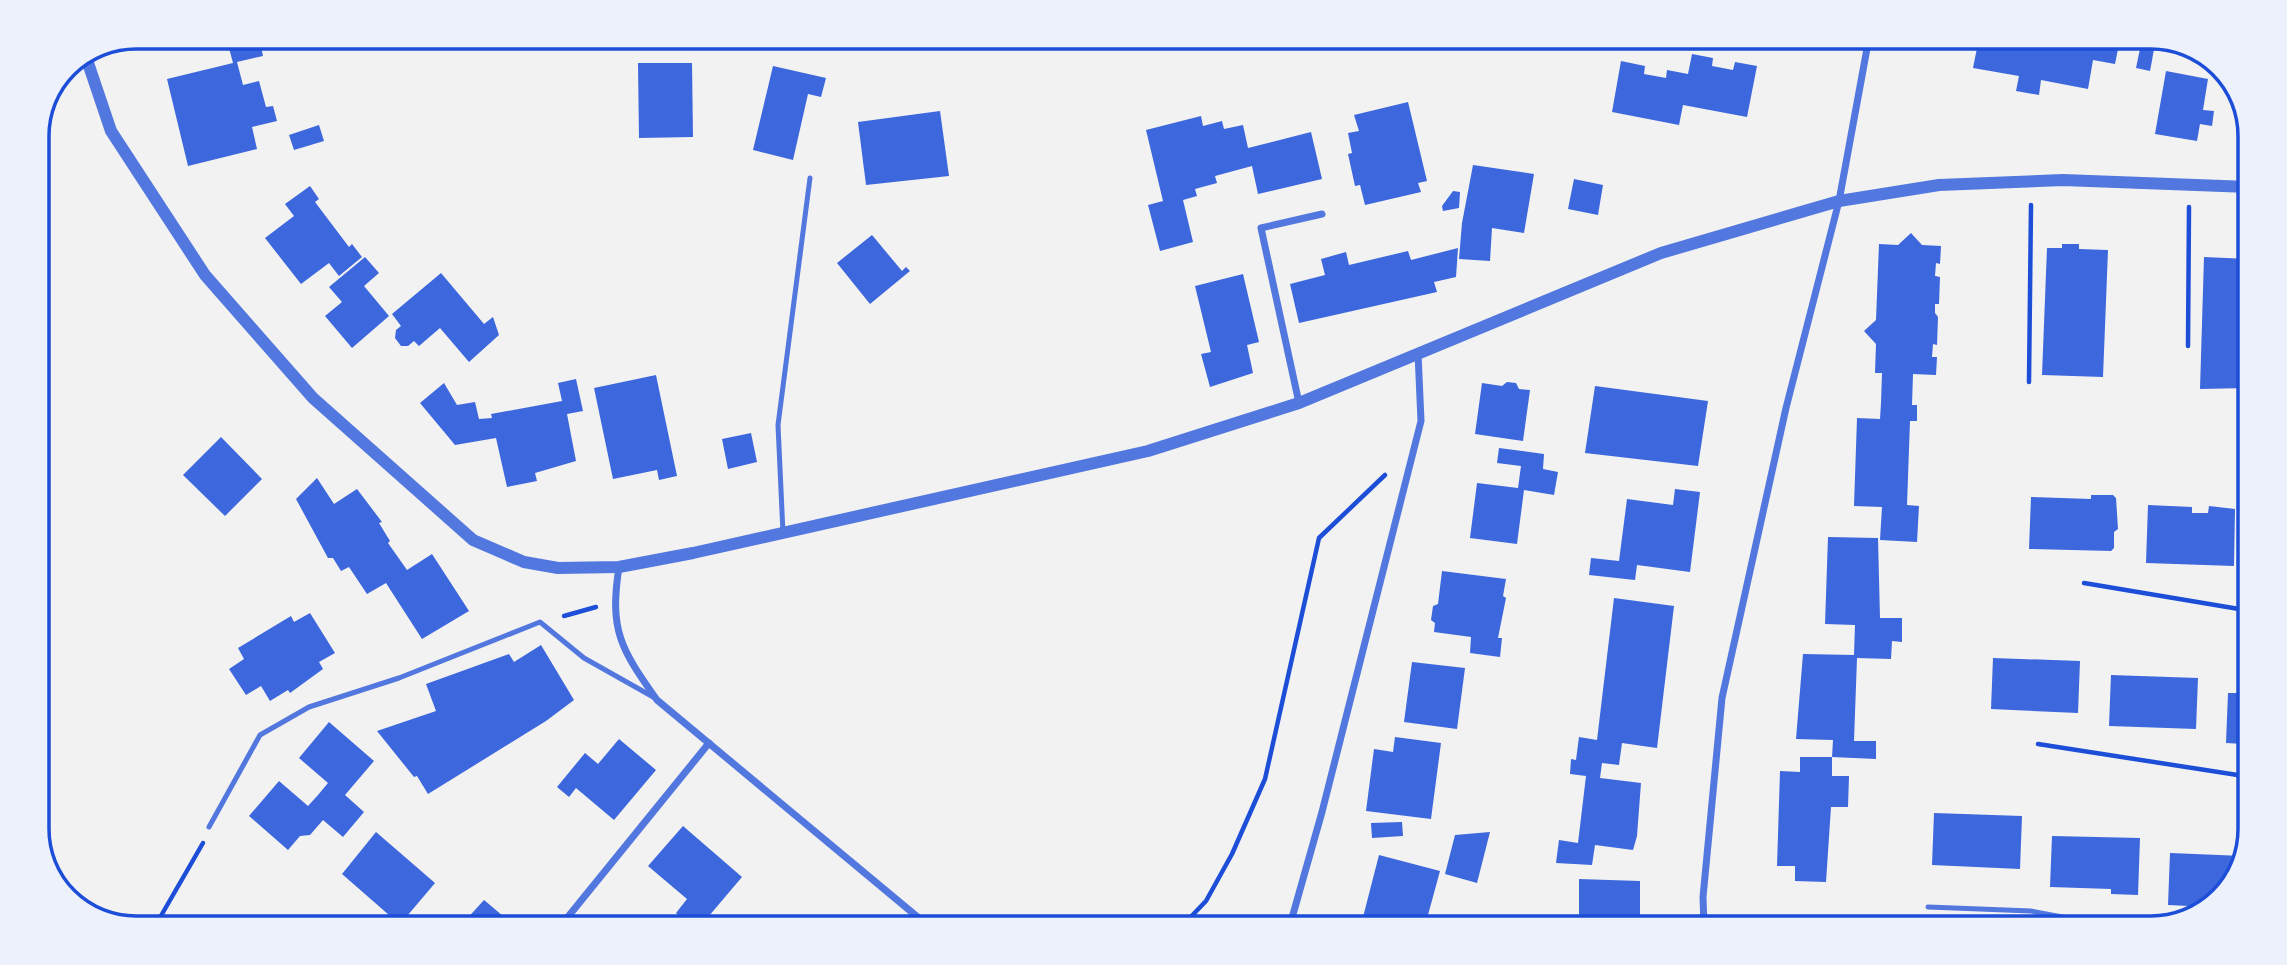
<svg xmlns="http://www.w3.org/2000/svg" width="2287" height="965" font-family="'Roboto Condensed',sans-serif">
<rect width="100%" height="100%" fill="#f2f2f2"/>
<g fill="#3d67dc">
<path d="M156 37H190V38L159 46Z"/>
<path d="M226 37H248L249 38 228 43Z"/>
<path d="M260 41 263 56 237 62 243 85 259 81 266 107 273 106 277 121 252 127 257 149 188 166 167 79 233 63 229 48Z"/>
<path d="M1978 43 2119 44 2115 64 2093 60 2088 89 2041 80 2039 95 2016 91 2019 76 1973 68Z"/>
<path d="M2141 44H2155L2150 71 2136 68Z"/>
<path d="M1692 54 1713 58 1712 66 1733 70 1735 62 1757 66 1747 117 1683 105 1679 125 1612 112 1621 61 1645 66 1644 74 1666 78 1667 70 1688 74Z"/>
<path d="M638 63H692L693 137 639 138Z"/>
<path d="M773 66 826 78 821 97 808 94 793 160 753 150Z"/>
<path d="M2166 71 2208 79 2203 110 2214 111 2212 126 2200 124 2197 141 2155 134Z"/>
<path d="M1408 102 1427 181 1418 183 1421 192 1365 205 1360 185 1355 186 1348 154 1352 153 1348 133 1359 131 1354 115Z"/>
<path d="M940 111 949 176 866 185 858 122Z"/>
<path d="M1201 116 1203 126 1222 121 1224 129 1243 125 1248 148 1311 132 1322 179 1258 194 1252 166 1215 176 1217 183 1195 189 1197 196 1183 200 1193 242 1160 251 1148 205 1163 201 1146 130Z"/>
<path d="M319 125 324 141 294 150 289 135Z"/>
<path d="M1473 165 1534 174 1524 233 1492 228 1490 261 1459 259 1462 223Z"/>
<path d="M1574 179 1603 185 1598 215 1568 209Z"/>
<path d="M310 186 319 199 315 202 349 247 352 244 362 257 339 276 329 263 301 284 265 238 294 216 285 204Z"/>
<path d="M1453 191 1460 192 1459 208 1443 211 1442 206Z"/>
<path d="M1911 233 1922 245 1941 246 1940 264 1936 263 1935 276 1940 277 1939 304H1935V313L1938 317 1937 345 1933 344 1932 357H1937L1936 375 1913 374 1912 405H1917V421H1910L1907 505 1919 506 1917 542 1880 540 1882 507 1854 506 1857 418 1880 419 1881 403 1882 373H1875L1876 344 1864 331 1876 320 1879 244 1898 245Z"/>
<path d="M872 235 902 271 906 267 910 271 870 304 837 263Z"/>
<path d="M2062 244H2079V249L2108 250 2103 377 2042 375 2047 248H2062Z"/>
<path d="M1458 248 1456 277 1434 282 1437 292 1299 323 1290 284 1325 275 1321 259 1346 252 1349 265 1408 251 1411 260Z"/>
<path d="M365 257 379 273 364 286 389 316 352 348 325 316 342 302 329 287Z"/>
<path d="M2204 257 2249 259 2247 388 2200 389Z"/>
<path d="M441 273 484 324 493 317 499 335 469 362 440 328 419 346 414 341 408 346H401L395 338 396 330 401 326 392 314Z"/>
<path d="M1243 274 1259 342 1247 345 1253 373 1210 387 1201 354 1211 352 1195 286Z"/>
<path d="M656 375 677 476 659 480 657 470 613 479 594 388Z"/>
<path d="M576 379 583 411 567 414 576 461 535 473 537 481 507 487 496 438 455 445 420 403 444 383 457 405 475 402 479 419 492 418 491 414 562 401 558 383Z"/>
<path d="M1507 382 1516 383 1519 389 1530 390 1523 441 1475 434 1482 383 1502 386Z"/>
<path d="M1595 386 1708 401 1698 466 1585 453Z"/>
<path d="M751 433 757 462 728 469 722 439Z"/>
<path d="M221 437 262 479 225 516 183 475Z"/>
<path d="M1499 448 1544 454 1543 469 1558 472 1554 495 1524 490 1517 544 1470 538 1477 483 1518 488 1521 466 1497 463Z"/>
<path d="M317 478 334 504 357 489 382 522 379 523 390 541 388 543 407 570 432 554 469 611 422 639 386 583 367 594 349 567 341 571 333 558H328L296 499Z"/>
<path d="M1675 489 1700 492 1690 572 1637 565 1635 580 1589 575 1591 558 1619 561 1627 499 1673 505Z"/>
<path d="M2091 495H2113L2116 498 2118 529 2114 532V548L2111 551 2029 549 2031 497 2091 499Z"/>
<path d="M2148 505 2192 507V513H2208L2209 506 2235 509 2234 566 2146 563Z"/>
<path d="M1828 537 1878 538 1880 618H1902V642L1892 641 1891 659 1857 658 1854 741H1876V759L1832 757 1833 740 1796 739 1803 654 1854 655 1855 625 1825 624Z"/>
<path d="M1442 571 1506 579 1503 596 1506 598 1498 638H1502L1500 657 1470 653 1471 637 1434 632 1435 623 1431 620 1433 606 1438 604Z"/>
<path d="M1614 598 1674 606 1657 748 1622 743 1619 765 1602 763 1600 778 1641 783 1637 836 1633 850 1595 845 1592 865 1556 863 1559 840 1578 843 1586 776 1570 774 1571 759 1576 760 1579 737 1597 740Z"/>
<path d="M310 613 335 653 319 662 323 669 290 693 288 690 270 701 261 686 246 695 229 669 244 659 238 648 291 616 294 622Z"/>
<path d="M541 645 574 700 546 721 428 794 417 776 414 777 377 731 436 711 426 684 509 654 514 662Z"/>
<path d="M1993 658 2080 661 2078 713 1991 709Z"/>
<path d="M1412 662 1465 668 1457 729 1404 722Z"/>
<path d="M2111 675 2198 678 2196 729 2109 726Z"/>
<path d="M2228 693H2245L2244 744 2226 743Z"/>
<path d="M329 722 374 761 345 795 364 812 343 837 323 820 310 835 300 836 288 850 249 816 279 781 308 806 318 795 328 783 299 758Z"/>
<path d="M1395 737 1441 743 1431 819 1366 811 1374 749 1393 752Z"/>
<path d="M619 739 656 770 614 820 576 788 569 797 557 787 585 753 598 764Z"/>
<path d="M1800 757H1832V776H1849L1848 807H1831L1826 882 1795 881V866H1777L1780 771 1800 772Z"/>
<path d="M1934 813 2022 816 2020 869 1932 865Z"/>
<path d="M1402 822 1403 836 1372 838 1371 823Z"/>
<path d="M683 826 742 877 703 923H687L676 913 687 899 648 866Z"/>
<path d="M376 832 435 883 402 922H397L342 874Z"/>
<path d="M1490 832 1477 883 1445 874 1455 835Z"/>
<path d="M2052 836 2140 838 2138 895 2111 894V889L2050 887Z"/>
<path d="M2170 853 2243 856V867L2210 907 2168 905Z"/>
<path d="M1379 855 1440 871 1425 926 1361 925Z"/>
<path d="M1579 879 1640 881V926H1579Z"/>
<path d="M484 900 503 916 498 922H464Z"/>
</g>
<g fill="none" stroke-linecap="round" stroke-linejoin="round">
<g stroke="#1d4ed8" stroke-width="4.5">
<path d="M2188 346 2189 207"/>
<path d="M2029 382 2031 205"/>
<path d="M2084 583 2245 610"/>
<path d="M564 616 596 607"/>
<path d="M2038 744 2244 776"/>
<path d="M158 921 203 843"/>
<path d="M1183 925 1206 901 1232 854 1265 779 1319 538 1385 475"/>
</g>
<g stroke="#5277de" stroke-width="5">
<path d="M783 533 778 425 810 178"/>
<path d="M209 827 260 735 309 707 399 678 540 622 584 658 655 698"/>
<path d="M1928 907 2031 911 2121 928"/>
</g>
<g stroke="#5277de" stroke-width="7">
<path d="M1299 403 1261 228 1322 214"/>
<path d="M619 567C609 631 621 649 657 700L926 924"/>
<path d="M567 918 709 743"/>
<path d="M1290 925 1322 812 1421 421 1418 353"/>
<path d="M1704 927 1703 897 1722 698 1786 408 1839 201 1868 43"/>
</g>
<path stroke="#5277de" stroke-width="12" d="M86 57 111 131 205 275 313 398 473 540 524 562 558 568 619 567 693 553 1148 451 1299 403 1661 253 1839 201 1939 185 2063 180 2249 187"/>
</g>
<path d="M0 0H2287V965H0ZM136 49H2151A87 87 0 0 1 2238 136V829A87 87 0 0 1 2151 916H136A87 87 0 0 1 49 829V136A87 87 0 0 1 136 49Z" fill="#edf1fc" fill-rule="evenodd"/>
<path fill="none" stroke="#1d4ed8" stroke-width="3.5" d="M136 49H2151A87 87 0 0 1 2238 136V829A87 87 0 0 1 2151 916H136A87 87 0 0 1 49 829V136A87 87 0 0 1 136 49Z"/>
</svg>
